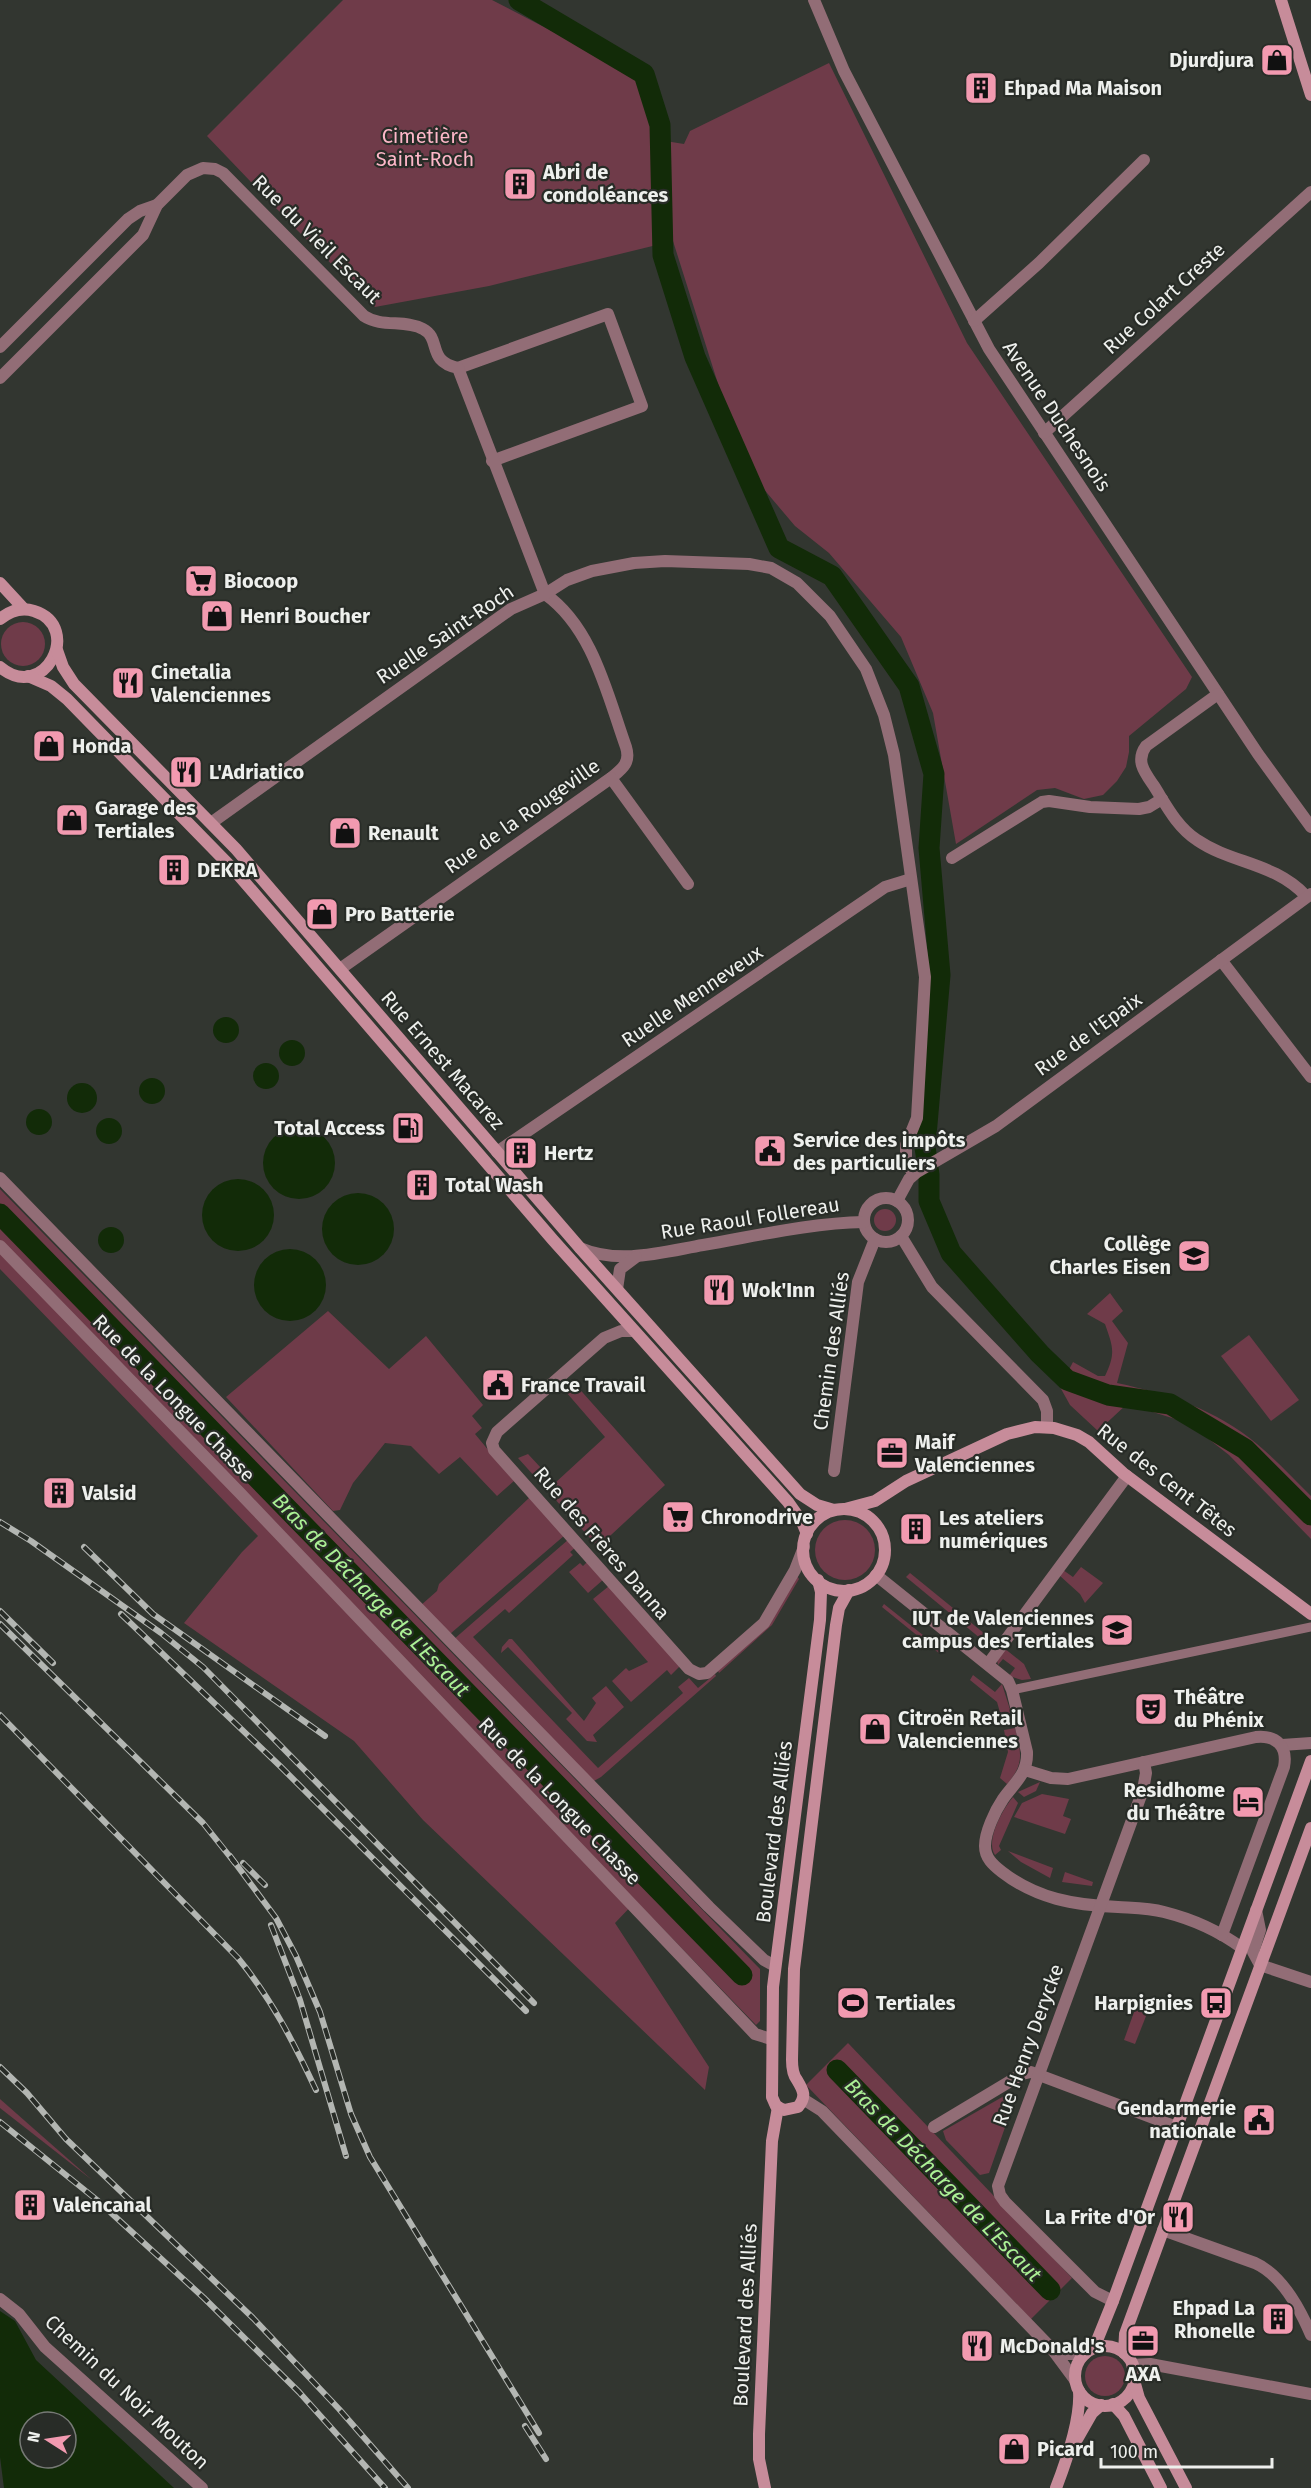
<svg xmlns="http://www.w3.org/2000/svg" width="1311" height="2488" font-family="'Fira Sans',sans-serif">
<rect width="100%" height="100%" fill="#323630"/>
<g fill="#6f3b49">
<path d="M343 0H492L640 77 653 139 684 144 690 131 829 63 967 343 1192 677 1186 689 1129 736V752L1126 767 1117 781 1103 795 1084 799 1055 788 1037 790 956 844 933 713 901 637 829 553 795 526 762 487 720 390 673 241 489 286 375 307 297 230 207 136Z"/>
<circle cx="23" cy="644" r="22"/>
<path d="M0 1189 760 1969V2021L756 2025 636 1901 615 1923 709 2067 705 2090 423 1820 354 1741 184 1623 242 1552 258 1536 0 1269Z"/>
<circle cx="885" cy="1220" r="11"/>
<path d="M1110 1293 1123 1311 1112 1321 1128 1343 1117 1383C1168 1394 1217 1410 1257 1444 1276 1460 1293 1478 1311 1496V1539L1229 1455 1201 1433 1185 1422 1127 1404 1098 1431 1070 1405 1060 1387 1073 1362 1098 1376H1105C1116 1353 1113 1347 1105 1324L1087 1314Z"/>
<path d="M328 1311 389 1369 426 1336 483 1405 472 1416 482 1428 475 1434 514 1481 497 1496 460 1457 439 1474 411 1446 385 1443 353 1483 340 1510 333 1511 226 1397Z"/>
<path d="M1249 1335 1299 1400 1271 1421 1221 1356Z"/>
<path d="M575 1384 665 1485 598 1547 518 1458 528 1454 555 1483 605 1437 566 1392Z"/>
<path d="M530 1497 565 1535 450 1634 420 1606 437 1591 439 1584Z"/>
<circle cx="845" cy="1550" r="30"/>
<path d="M569 1539 576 1547 570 1552 573 1555 509 1613 505 1609 473 1637 598 1768 683 1693 678 1687 689 1678 698 1688 715 1674 716 1676 601 1777 592 1782 453 1640Z"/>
<path d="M588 1561 604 1579 588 1593 569 1572 580 1563 583 1566Z"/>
<path d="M1081 1567 1103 1583 1085 1603 1080 1594 1059 1575 1063 1570 1073 1577Z"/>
<path d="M910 1573 996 1643 992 1648 906 1577Z"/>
<path d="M797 1576 799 1579 772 1625 719 1673 718 1671Z"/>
<path d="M609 1586 680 1666 671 1675 667 1670 631 1702 612 1681 626 1668 629 1671 648 1662 593 1599Z"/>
<path d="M884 1604 943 1651 940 1654 882 1607Z"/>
<path d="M509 1639H512L584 1721 596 1703 592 1698 606 1686 624 1707 593 1735 597 1742 587 1741 566 1719 572 1713 508 1647 501 1653 502 1647Z"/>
<path d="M1004 1648 1024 1664 1031 1679 1022 1680 1009 1676 1015 1668 1003 1659 998 1665 997 1660Z"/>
<path d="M973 1675 995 1692 1002 1684 1014 1722 1003 1723 997 1702 970 1680Z"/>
<path d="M1015 1728C1021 1752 1025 1764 1007 1784L1000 1778 1008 1752 1004 1730Z"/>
<path d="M1040 1782 1036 1791 1024 1797 1018 1792Z"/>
<path d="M1042 1794 1069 1799 1063 1816 1071 1819 1065 1834 1014 1817 1022 1803Z"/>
<path d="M1013 1797 1018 1803 999 1846 1001 1850 995 1855C985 1840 1003 1809 1013 1797Z"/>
<path d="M1008 1851 1053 1868 1050 1878 1021 1862Z"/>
<path d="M1065 1872 1093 1882 1092 1886 1062 1882Z"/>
<path d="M1138 2001 1150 2006 1135 2044 1124 2040Z"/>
<path d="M848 2043 1072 2278 1031 2319 806 2085Z"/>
<path d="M1011 2092 1016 2096 989 2173 980 2175 946 2140 943 2131Z"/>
<path d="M0 2099 92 2180 0 2108Z"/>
<circle cx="1105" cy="2376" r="20"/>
</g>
<g fill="#122b08" fill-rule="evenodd">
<circle cx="226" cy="1030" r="13"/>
<circle cx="292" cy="1053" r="13"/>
<circle cx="266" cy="1076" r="13"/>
<circle cx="152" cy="1091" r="13"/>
<circle cx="82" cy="1098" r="15"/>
<circle cx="39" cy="1122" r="13"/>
<circle cx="109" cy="1131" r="13"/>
<circle cx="299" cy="1163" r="36"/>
<circle cx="238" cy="1215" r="36"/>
<circle cx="358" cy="1229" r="36"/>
<circle cx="111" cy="1240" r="13"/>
<circle cx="290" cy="1285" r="36"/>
<path d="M0 2311 15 2321 36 2360 174 2488H4L0 2457ZM30 2422H66V2458H30Z"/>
</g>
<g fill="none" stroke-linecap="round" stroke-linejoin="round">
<g stroke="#122b08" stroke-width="21">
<path d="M519 0 644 74 660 125 663 255 695 357 779 548 832 576 909 686 934 774 929 848 940 975 925 1147 929 1175V1201L951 1253 1040 1354 1067 1380 1108 1395 1170 1404 1245 1449 1311 1515"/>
<path d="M0 1214 742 1975"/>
<path d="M837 2070 1050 2290"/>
</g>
<path stroke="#926d76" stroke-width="9" d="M1012 1690 1311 1627"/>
<g stroke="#926d76" stroke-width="12">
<path d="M814 0 844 71 989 349 1258 754 1311 827"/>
<path d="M974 321 1039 263 1144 160"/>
<path d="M0 347 128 219 140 211 157 205"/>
<path d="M458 368 608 314 642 406 492 461"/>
<path d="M0 378 143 235 157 205 187 175 203 168 215 169 223 173 364 316C382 328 405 319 423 329 442 339 426 361 458 368L545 594C593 628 607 694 626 747 631 763 622 769 611 778L340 969"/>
<path d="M1044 433 1311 192"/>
<path d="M1218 694 1146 746C1135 761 1145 773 1154 786 1166 805 1177 827 1197 840 1232 864 1274 862 1306 896"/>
<path d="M611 778 688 884"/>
<path d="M211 823 511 609 545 594 567 580 592 571 634 563 665 561 749 564 771 568 797 583 830 616 866 669 884 715 894 755 925 977 917 1118 906 1145V1163L914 1174"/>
<path d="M952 858 1042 802 1049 801 1090 807 1139 809 1149 807 1162 799"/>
<path d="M1221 960 1311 1077"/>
<path d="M497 1152 885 887 911 879"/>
<path d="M0 1178 709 1907 764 1960 775 1966"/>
<circle cx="886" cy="1220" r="22"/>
<path d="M897 1201 909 1179 917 1172 996 1126 1311 894"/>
<path d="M901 1236 932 1287 1043 1400 1047 1411V1427"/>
<path d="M0 1246 239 1492 755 2034 771 2039"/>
<path d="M580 1248C619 1265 663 1252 703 1245 756 1236 810 1223 864 1222"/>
<path d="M617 1289 620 1269 636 1257"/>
<path d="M633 1331H621L604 1338 497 1432 492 1443 494 1450 689 1669 699 1674 707 1673 764 1623 795 1570 804 1547"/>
<path d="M834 1471 858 1282 875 1239"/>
<path d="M876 1575 1008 1681 1012 1690 1027 1752C1028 1774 1014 1783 1003 1799 995 1811 985 1832 985 1846 985 1858 993 1865 1002 1872 1037 1899 1074 1905 1118 1907 1133 1908 1149 1908 1164 1912 1192 1919 1219 1931 1242 1948"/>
<path d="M988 1664 1127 1476"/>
<path d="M1282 1745 1311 1743"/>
<path d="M1025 1770 1051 1778 1068 1779 1256 1737C1276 1735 1288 1746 1284 1767L1222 1935"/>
<path d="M1256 1910 1260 1930 1253 1952 1260 1965 1311 1982"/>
<path d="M803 2099 822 2111 1052 2349 1075 2380"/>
<path d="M934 2127 1022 2074 1031 2072 1177 2127"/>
<path d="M1163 2230 1255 2263C1282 2275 1300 2309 1311 2335"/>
<path d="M0 2299 19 2314 45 2347 202 2488"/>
<path d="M1113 2301 1095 2292 1005 2202 1000 2195 998 2186 1143 1790 1146 1773 1144 1762"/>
<path d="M1052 2349 1068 2354H1085"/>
<path d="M1132 2365 1150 2364 1311 2394"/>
</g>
<g stroke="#c78c9a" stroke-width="12">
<path d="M1281 0 1311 95"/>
<path d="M0 583 24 609"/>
<path d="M0 619C10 611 22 607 34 611 84 627 44 704 0 667"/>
<path d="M57 650 63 667 74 684 236 849 580 1248 800 1494 817 1505 834 1510"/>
<path d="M28 676 51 686 67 699 235 871 553 1240 788 1502 802 1522 807 1534"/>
<path d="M845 1509 875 1501 906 1481 1007 1434 1035 1427 1054 1428 1077 1435 1089 1442 1123 1473 1311 1614"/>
<circle cx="844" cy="1550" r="41"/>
<path d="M818 1580 821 1592 820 1620 773 1987 772 2097 776 2106 784 2110 798 2107C807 2096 803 2090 797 2080 793 2075 792 2067 792 2060L794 1969 836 1625 839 1608 849 1590"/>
<circle cx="1105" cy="2376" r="30"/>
<path d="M1094 2348 1113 2301 1311 1761"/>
<path d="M1124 2353 1125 2334 1311 1828"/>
<path d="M1134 2380 1139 2398 1186 2488"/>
<path d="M1113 2404 1124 2416 1161 2488"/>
<path d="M1072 2448 1092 2413 1101 2405"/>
<path d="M765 2488 759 2459V2434L772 2141 778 2107"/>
<path d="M1056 2488C1066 2462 1081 2419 1079 2391"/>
</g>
<defs>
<g id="rail">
<path d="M0 1522 31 1541 161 1633 203 1667 534 2003"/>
<path d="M84 1547 153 1614 325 1736"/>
<path d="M0 1611 53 1663"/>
<path d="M121 1614 280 1766 526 2011"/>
<path d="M0 1624 203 1823 235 1863"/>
<path d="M0 1715 238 1958C271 1998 294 2043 316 2090"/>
<path d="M230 1856 276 1918 296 1956 320 2012 351 2114 370 2157 539 2433"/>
<path d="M243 1863 265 1885"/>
<path d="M271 1925 300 2000 346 2156"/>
<path d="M0 2067 27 2093 66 2139 253 2318 339 2409 408 2488"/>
<path d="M0 2122 97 2200 204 2298 299 2392 385 2488"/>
<path d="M525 2426 546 2459"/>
</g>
</defs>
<use href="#rail" stroke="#b3b6b2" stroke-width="6"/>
<use href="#rail" stroke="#282c27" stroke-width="4" stroke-dasharray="11" stroke-linecap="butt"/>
</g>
<defs>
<symbol id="shop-square" viewBox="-11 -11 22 22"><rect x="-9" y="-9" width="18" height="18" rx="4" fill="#f29ab0" stroke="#282c27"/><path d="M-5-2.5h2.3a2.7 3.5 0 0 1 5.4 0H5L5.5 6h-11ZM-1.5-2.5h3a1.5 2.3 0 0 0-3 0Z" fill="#111"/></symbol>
<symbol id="building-square" viewBox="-11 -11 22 22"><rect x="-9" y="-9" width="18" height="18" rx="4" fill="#f29ab0" stroke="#282c27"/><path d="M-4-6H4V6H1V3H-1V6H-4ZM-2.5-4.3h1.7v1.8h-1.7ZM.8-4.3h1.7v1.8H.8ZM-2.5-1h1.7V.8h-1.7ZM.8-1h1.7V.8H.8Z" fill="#111"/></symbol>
<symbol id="supermarket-square" viewBox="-11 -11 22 22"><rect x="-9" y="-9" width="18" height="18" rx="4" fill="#f29ab0" stroke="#282c27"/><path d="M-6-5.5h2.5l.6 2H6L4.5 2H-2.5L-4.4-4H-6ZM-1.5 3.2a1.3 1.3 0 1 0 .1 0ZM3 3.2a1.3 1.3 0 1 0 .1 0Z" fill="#111"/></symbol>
<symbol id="restaurant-square" viewBox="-11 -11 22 22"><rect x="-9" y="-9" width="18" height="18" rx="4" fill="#f29ab0" stroke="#282c27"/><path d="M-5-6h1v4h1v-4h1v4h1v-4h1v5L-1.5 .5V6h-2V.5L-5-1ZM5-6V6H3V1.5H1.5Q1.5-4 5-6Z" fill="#111"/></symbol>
<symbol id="fuel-square" viewBox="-11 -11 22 22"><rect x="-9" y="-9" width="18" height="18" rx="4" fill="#f29ab0" stroke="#282c27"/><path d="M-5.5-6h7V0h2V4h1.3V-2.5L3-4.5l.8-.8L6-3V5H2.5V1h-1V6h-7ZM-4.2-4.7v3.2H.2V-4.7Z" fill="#111"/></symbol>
<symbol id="civic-square" viewBox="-11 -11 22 22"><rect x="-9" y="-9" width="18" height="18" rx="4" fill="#f29ab0" stroke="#282c27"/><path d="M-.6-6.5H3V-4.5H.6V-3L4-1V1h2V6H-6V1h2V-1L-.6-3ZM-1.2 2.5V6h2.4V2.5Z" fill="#111"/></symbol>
<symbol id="school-square" viewBox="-11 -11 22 22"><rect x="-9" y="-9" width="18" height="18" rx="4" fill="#f29ab0" stroke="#282c27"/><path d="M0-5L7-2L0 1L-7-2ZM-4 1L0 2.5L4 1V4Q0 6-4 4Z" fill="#111"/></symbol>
<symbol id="office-square" viewBox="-11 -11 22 22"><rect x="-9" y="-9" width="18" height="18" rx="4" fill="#f29ab0" stroke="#282c27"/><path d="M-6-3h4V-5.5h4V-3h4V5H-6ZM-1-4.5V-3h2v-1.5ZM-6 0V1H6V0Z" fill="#111"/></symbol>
<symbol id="university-square" viewBox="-11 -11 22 22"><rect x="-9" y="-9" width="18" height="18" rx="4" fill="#f29ab0" stroke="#282c27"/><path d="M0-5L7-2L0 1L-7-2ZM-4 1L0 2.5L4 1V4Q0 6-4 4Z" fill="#111"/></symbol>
<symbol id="theatre-square" viewBox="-11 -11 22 22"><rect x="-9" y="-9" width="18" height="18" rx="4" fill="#f29ab0" stroke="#282c27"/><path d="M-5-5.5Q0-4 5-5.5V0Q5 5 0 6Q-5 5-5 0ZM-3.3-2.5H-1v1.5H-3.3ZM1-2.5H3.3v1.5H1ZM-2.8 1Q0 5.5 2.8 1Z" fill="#111"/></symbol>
<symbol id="hotel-square" viewBox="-11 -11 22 22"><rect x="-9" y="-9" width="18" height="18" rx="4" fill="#f29ab0" stroke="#282c27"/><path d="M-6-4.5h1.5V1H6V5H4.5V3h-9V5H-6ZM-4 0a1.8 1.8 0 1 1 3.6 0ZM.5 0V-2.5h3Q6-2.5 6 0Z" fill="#111"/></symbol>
<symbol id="stadium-square" viewBox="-11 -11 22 22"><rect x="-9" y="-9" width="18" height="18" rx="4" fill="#f29ab0" stroke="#282c27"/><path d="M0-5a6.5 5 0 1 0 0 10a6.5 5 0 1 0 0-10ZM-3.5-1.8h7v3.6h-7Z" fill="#111"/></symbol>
<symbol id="bus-square" viewBox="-11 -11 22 22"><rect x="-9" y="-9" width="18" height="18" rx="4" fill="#f29ab0" stroke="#282c27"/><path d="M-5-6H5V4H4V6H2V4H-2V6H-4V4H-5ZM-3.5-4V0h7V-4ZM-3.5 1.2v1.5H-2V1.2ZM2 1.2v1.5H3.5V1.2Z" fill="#111"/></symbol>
</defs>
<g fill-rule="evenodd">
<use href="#shop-square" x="1258" y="41" width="38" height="38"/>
<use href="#building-square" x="962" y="69" width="38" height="38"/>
<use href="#building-square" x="501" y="165" width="38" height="38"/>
<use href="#supermarket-square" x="182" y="562" width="38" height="38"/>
<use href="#shop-square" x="198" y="597" width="38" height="38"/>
<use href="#restaurant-square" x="109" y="664" width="38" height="38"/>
<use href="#shop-square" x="30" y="727" width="38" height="38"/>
<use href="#restaurant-square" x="167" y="753" width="38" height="38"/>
<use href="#shop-square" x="53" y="801" width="38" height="38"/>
<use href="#shop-square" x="326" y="814" width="38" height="38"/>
<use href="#building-square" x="155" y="851" width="38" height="38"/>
<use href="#shop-square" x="303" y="895" width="38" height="38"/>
<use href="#fuel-square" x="389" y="1109" width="38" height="38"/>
<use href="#civic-square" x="751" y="1132" width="38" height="38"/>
<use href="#building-square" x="502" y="1134" width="38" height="38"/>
<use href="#building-square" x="403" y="1166" width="38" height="38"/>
<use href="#school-square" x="1175" y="1237" width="38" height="38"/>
<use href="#restaurant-square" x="700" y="1271" width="38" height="38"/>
<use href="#civic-square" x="479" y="1366" width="38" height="38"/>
<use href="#office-square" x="873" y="1434" width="38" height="38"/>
<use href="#building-square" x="40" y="1474" width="38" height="38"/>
<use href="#supermarket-square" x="659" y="1498" width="38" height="38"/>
<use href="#building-square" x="897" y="1510" width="38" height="38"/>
<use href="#university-square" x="1098" y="1611" width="38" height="38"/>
<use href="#theatre-square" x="1132" y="1690" width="38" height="38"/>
<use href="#shop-square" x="856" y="1710" width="38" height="38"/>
<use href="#hotel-square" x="1229" y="1783" width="38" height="38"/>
<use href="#stadium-square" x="834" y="1984" width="38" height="38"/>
<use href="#bus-square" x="1197" y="1984" width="38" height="38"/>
<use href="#civic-square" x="1240" y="2101" width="38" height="38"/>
<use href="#building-square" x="11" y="2186" width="38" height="38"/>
<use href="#restaurant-square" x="1159" y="2198" width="38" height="38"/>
<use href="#building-square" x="1259" y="2300" width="38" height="38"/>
<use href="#office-square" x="1124" y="2322" width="38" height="38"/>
<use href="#restaurant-square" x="958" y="2327" width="38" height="38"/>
<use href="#shop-square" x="995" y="2430" width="38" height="38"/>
</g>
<g text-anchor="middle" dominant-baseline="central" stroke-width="4.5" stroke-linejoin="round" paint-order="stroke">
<g font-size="20" font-weight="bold" fill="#eef0ed" stroke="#282c27" text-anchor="start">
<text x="1254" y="60" text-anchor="end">Djurdjura</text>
<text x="1004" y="88">Ehpad Ma Maison</text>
<text x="543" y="172">Abri de<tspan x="543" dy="23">condoléances</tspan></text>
<text x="224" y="581">Biocoop</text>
<text x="240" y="616">Henri Boucher</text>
<text x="151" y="672">Cinetalia<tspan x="151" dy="23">Valenciennes</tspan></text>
<text x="72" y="746">Honda</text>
<text x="209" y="772">L'Adriatico</text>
<text x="95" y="808">Garage des<tspan x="95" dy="23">Tertiales</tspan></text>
<text x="368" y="833">Renault</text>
<text x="197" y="870">DEKRA</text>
<text x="345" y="914">Pro Batterie</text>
<text x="385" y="1128" text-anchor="end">Total Access</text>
<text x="793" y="1140">Service des impôts<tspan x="793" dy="23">des particuliers</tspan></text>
<text x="544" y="1153">Hertz</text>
<text x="445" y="1185">Total Wash</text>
<text x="1171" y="1244" text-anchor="end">Collège<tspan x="1171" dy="23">Charles Eisen</tspan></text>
<text x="742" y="1290">Wok'Inn</text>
<text x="521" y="1385">France Travail</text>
<text x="915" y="1442">Maif<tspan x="915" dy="23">Valenciennes</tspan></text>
<text x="82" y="1493">Valsid</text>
<text x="701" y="1517">Chronodrive</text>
<text x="939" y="1518">Les ateliers<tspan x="939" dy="23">numériques</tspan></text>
<text x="1094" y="1618" text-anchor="end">IUT de Valenciennes<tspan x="1094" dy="23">campus des Tertiales</tspan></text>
<text x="1174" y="1697">Théâtre<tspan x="1174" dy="23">du Phénix</tspan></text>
<text x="898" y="1718">Citroën Retail<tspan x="898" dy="23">Valenciennes</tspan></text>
<text x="1225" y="1790" text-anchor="end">Residhome<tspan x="1225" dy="23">du Théâtre</tspan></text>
<text x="876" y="2003">Tertiales</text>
<text x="1193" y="2003" text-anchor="end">Harpignies</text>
<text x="1236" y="2108" text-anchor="end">Gendarmerie<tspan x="1236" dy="23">nationale</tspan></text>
<text x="53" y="2205">Valencanal</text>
<text x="1155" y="2217" text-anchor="end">La Frite d'Or</text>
<text x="1255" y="2308" text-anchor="end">Ehpad La<tspan x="1255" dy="23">Rhonelle</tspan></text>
<text x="1000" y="2346">McDonald's</text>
<text x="1143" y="2374" text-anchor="middle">AXA</text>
<text x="1037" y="2449">Picard</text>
</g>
<g font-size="20" fill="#fdb7c8" stroke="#282c27">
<text x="425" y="136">Cimetière<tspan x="425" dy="23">Saint-Roch</tspan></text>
</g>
<g font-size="20" fill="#eef0ed" stroke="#282c27">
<text transform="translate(317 239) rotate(45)">Rue du Vieil Escaut</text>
<text transform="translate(1164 298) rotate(-42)">Rue Colart Creste</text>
<text transform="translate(1057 416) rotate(56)">Avenue Duchesnois</text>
<text transform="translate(445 634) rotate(-34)">Ruelle Saint-Roch</text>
<text transform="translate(522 816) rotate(-35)">Rue de la Rougeville</text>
<text transform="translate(692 996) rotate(-34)">Ruelle Menneveux</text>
<text transform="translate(1088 1034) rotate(-36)">Rue de l'Epaix</text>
<text transform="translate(443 1060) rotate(49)">Rue Ernest Macarez</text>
<text transform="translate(750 1218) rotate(-9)">Rue Raoul Follereau</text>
<text transform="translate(831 1351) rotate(-82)">Chemin des Alliés</text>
<text transform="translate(174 1398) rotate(46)">Rue de la Longue Chasse</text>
<text transform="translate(1167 1480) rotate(38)">Rue des Cent Têtes</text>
<text transform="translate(602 1543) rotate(49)">Rue des Frères Danna</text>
<text transform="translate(560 1801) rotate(46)">Rue de la Longue Chasse</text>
<text transform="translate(774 1832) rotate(-83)">Boulevard des Alliés</text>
<text transform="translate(1028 2045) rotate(-70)">Rue Henry Derycke</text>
<text transform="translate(745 2315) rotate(-87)">Boulevard des Alliés</text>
<text transform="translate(127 2392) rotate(43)">Chemin du Noir Mouton</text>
</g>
<g font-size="21" font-style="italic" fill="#abf095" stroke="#282c27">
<text transform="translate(371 1595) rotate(46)">Bras de Décharge de L'Escaut</text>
<text transform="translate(943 2180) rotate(46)">Bras de Décharge de L'Escaut</text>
</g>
</g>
<g transform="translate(48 2440) rotate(282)"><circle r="28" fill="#282c27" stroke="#777a76" stroke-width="1.5"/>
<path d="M0-4.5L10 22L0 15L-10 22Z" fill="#f29ab0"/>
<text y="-9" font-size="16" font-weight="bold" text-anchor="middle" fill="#eef0ed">N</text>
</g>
<path d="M1101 2458v9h171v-9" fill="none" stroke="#eef0ed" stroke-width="3"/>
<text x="1110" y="2458" font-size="18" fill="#eef0ed" stroke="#282c27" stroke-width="4.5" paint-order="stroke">100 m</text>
</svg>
